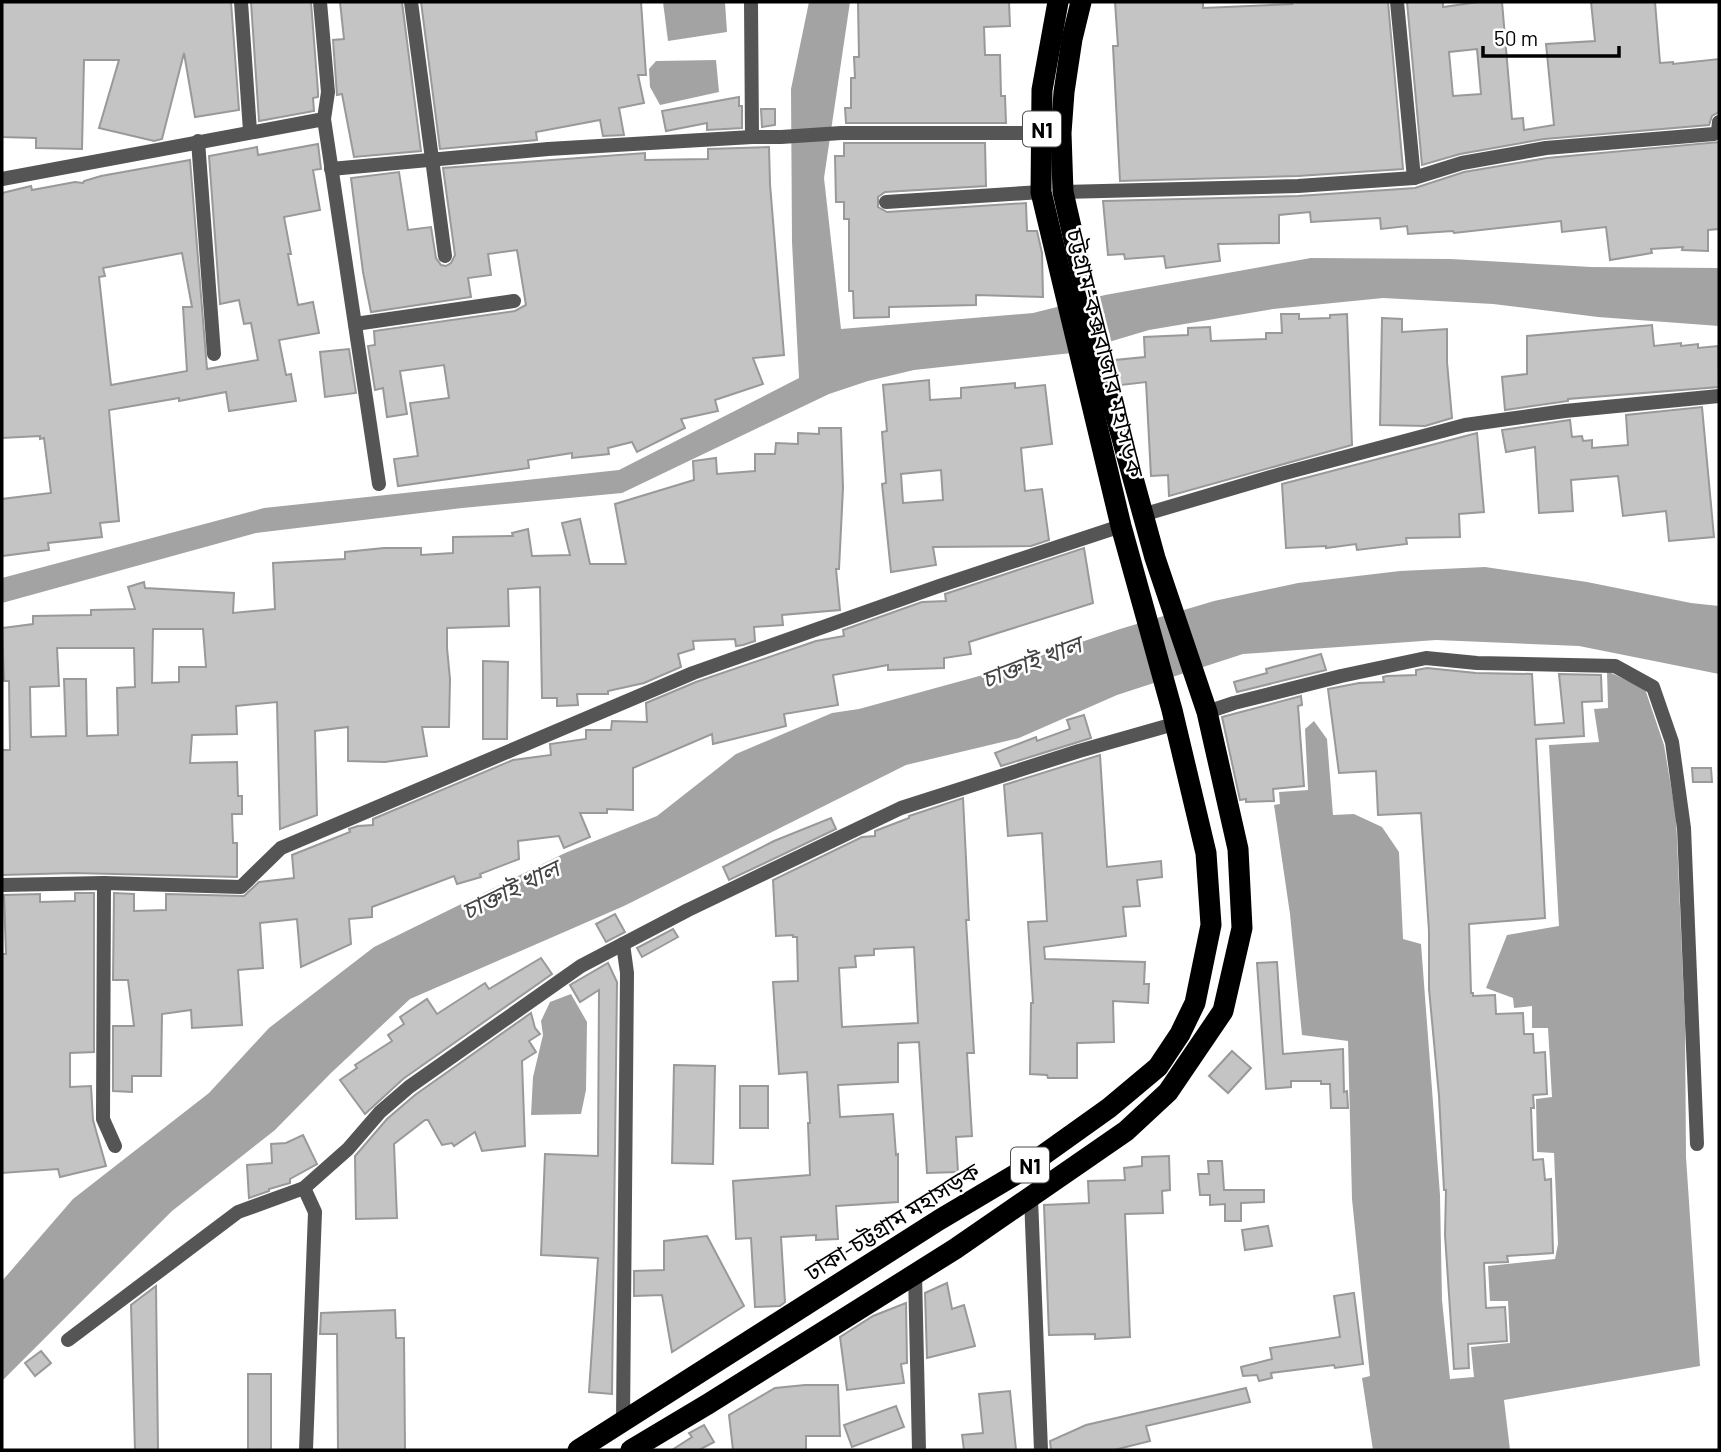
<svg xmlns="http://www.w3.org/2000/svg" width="1721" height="1452" font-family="Barlow,'Noto Sans Bengali',sans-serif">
<rect width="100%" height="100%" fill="#fff"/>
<g fill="#a3a3a3">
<path d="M663 2H725L727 32 668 41Z"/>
<path d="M809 2H850L824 178 841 329 1033 313 1105 295 1311 258 1451 259 1591 267 1719 268V326L1598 317 1493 304 1383 298 1273 309 1149 330 1072 353 914 370 868 381 829 394 622 493 462 508 256 533 2 603V578L264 508 619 470 799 378 792 242 791 89Z"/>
<path d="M716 60 719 92 660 105 650 87 649 69 656 61Z"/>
<path d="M1485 567 1587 582 1691 603 1719 606V674L1579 646 1436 640 1243 654 1117 695 1019 738 906 765 624 906 410 999 331 1073 275 1130 172 1211 2 1381V1281L73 1199 209 1093 269 1028 374 947 565 853 657 816 736 754 832 713 859 709 983 675 1120 629 1214 601 1298 583 1400 571Z"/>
<path d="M1607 671 1645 689 1664 745 1676 816 1685 1024 1686 1157 1700 1366 1504 1400 1510 1450H1373L1362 1378 1370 1376 1352 1199 1348 1041 1302 1035 1290 914 1274 805 1280 804 1279 792 1308 790 1305 729 1314 721 1327 739 1333 815 1354 814 1382 827 1399 852 1403 939 1421 944 1440 1195 1442 1300 1450 1379 1474 1377 1471 1347 1510 1343 1508 1301H1490L1488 1266 1555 1259 1558 1244 1554 1153 1537 1152 1536 1099 1552 1097 1548 1028H1532V1006L1514 1008 1513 998 1486 988 1507 935 1559 926 1549 745 1599 742 1594 709 1608 708Z"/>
<path d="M571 994 587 1022 586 1090 581 1114 531 1115 533 1077 543 1035 541 1021 550 1002Z"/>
</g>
<g fill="#c4c4c4" stroke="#999" stroke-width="2" fill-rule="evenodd">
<path d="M2 2H231L239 110 195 117 184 53 162 139 154 141 99 128 119 60H84L82 149 36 148V138L2 137Z"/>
<path d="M251 2H311L318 92V97L313 98 314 111 259 121Z"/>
<path d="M340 2H402L421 151 354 157 342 94 337 95 333 40 344 39Z"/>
<path d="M421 2H641L646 75H638L644 103 619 108 624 135 603 136 600 120 536 132 537 140 440 149Z"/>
<path d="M858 2H1009L1010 26 984 27 985 55H1000L1001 96H1005L1006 123H846L845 108H851V78H855L854 57H859Z"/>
<path d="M1115 2H1203V8L1292 4 1291 2H1388L1403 169 1298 176 1120 181 1113 46H1118Z"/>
<path d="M1407 2H1443V7L1478 2H1502L1512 119 1523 118 1524 130 1554 125 1546 44 1595 41 1591 2H1655L1660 63 1673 62V64L1719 59V112L1712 116 1709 125 1544 139 1460 154 1422 165ZM1477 49 1481 94 1453 96 1449 52Z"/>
<path d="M739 97V106H742V128L707 130V123L666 131 662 111Z"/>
<path d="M761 109H775V125L762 127Z"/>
<path d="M1719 142V229L1708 230V251L1682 250 1683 247 1651 249 1652 253 1610 260 1606 227 1562 232 1561 221 1454 233 1453 231 1408 234 1407 226 1381 229 1380 218 1311 222 1310 212 1279 215V243L1218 244 1220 261 1166 268 1164 256 1125 259 1124 254 1108 255 1103 201 1298 196 1415 188 1464 172 1547 158Z"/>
<path d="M844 143H985L986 186 885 192 878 197V207L887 212 1026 203 1027 231H1037L1042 253 1043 297 976 295V305L889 307V317L854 318 853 291H849V219H844V202H836L835 156H844Z"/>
<path d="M318 144 321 169 313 170 320 210 284 217 291 254H288L298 305 313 302 319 333 279 340 286 375 291 374 296 401 229 411 226 392 179 401V398L109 410 119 521 100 523 102 537 48 543 49 550 2 556V499L51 493 44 438 40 439V436L2 438V193L31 186 32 190 75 182 83 183 84 181 101 176 190 160 207 369 258 360 251 323 244 324 239 300 220 304 209 156 257 147 258 155ZM182 253 192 307H183L187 371 111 385 99 277 105 276 103 268Z"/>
<path d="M769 147 770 184 784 355 753 358 763 384 715 400 718 411 681 419 685 428 637 452 632 442 608 448 609 454 572 458V453L528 460 529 468 398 486 394 459 418 456 410 403 449 398 444 365 400 371 407 414 387 417 383 388 375 390 368 346 375 345 374 331 515 311 526 305 517 250 488 254 491 275 468 278 471 297 371 312 363 272 351 178 399 172 408 230 431 227 436 258 441 265 446 266 451 263 455 255 443 168 645 153V160L708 159V149Z"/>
<path d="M1281 314H1299V319L1330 318V315L1347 314 1352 445 1169 496 1168 475 1151 476 1146 382 1121 385 1115 360 1145 357 1144 337 1188 335V328L1210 327 1211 341 1266 339V333H1282Z"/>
<path d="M1382 318 1402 319V332L1447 329V362L1452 418 1425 426 1380 425Z"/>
<path d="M1652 325 1654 346 1681 343V346L1698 344V348L1718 346 1719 387 1568 399V401L1505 410 1502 377 1527 374V336Z"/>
<path d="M349 349 356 393 325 397 320 352Z"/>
<path d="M929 380 930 400 961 398V388L1015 383V388L1045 385 1052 444 1021 448 1025 491 1042 489 1049 540 1031 546 933 547 936 565 891 572 882 484 886 483 882 432 887 431 883 385ZM941 470 943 500 903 503 901 474Z"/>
<path d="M1702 407 1714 537 1669 541 1666 511 1623 516 1618 476 1571 480 1573 511 1539 513 1535 447 1506 452 1502 430 1570 420 1572 437 1582 436 1583 441 1592 440V448L1628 445 1626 415Z"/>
<path d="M819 428H841L843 488 839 569H836L840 610 782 615 783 625 754 627 755 641 743 645 736 646 735 639 693 641 694 649 678 654 681 667 644 683 608 691V694H577L578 705 557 706V698H542L540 587 508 589 509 626 447 628V648L450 679 449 727H422L427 756 385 762 348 761V727L315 731 317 815 280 829 277 702 236 706 237 734 192 735 190 763 237 762 238 796H242V814H232L233 843H237V877L74 873 2 875V750H10L9 681H4L2 628 33 624V616L91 615V610L135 609 128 587 144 582 145 588 234 593 233 613 275 609 273 563 345 559V552L384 548H421V555L453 553V537L513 536 512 533 528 529 532 556 570 555 562 523 580 519 590 564H626L615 504 694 480 693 461 716 458 717 474 755 471V454H775L776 443 798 444V433L819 434ZM153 629H203L206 667H179V682L152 683ZM57 648H134L135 687 117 688 118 735 87 736 86 679H64L66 736 31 737 30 687 59 686Z"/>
<path d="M1477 433 1484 512 1459 514 1460 537 1406 538 1407 544 1357 550 1356 544 1326 548V546L1286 548 1282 484Z"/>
<path d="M1084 548 1093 603 969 642 971 654 944 658V668L888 670V665L833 675 838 705 784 714 786 726 713 744 712 734 633 768V810L607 809V813H580L590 837 564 848 559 836 518 841 519 859 480 874 481 877 457 884 454 876 372 907V917L349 919 351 944 301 967 297 919 260 923 263 968 238 970 242 1025 192 1028 191 1010 162 1014 161 1076H132V1092L113 1091V1026H134L128 980H113L114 893 134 894V911L166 910V894L244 896 259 882 294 878 292 855 350 832 349 829 358 826 373 825V819L513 760 551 755 550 744 586 739V730H611L612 721 647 722 646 703 696 682 816 641 844 636 843 630 922 602 946 601 945 594Z"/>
<path d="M1321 654 1326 670 1237 692 1234 682 1267 673 1266 669Z"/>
<path d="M483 661 508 662 507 739H483Z"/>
<path d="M1427 668 1476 673 1532 674 1535 725 1564 723 1559 674 1601 675 1602 701 1582 702 1584 736 1536 739 1545 918 1469 924 1471 993H1473V996L1495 995 1496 1014 1523 1013 1524 1034H1533L1534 1053 1545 1052 1547 1094 1533 1095 1534 1108H1531L1533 1160 1543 1159 1545 1180 1551 1179 1553 1253 1507 1256 1508 1262 1484 1263 1486 1308 1505 1307 1507 1341 1468 1344 1469 1368 1454 1369 1445 1235 1446 1190H1444L1439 1096 1429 989V931L1421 813 1378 815 1376 771 1339 773 1328 689 1359 683 1384 682 1383 677 1387 676 1416 675V670Z"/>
<path d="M1301 696 1302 705 1298 706 1304 786 1273 789 1274 801 1246 802V799L1240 800 1222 717Z"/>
<path d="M1084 715 1091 738 1001 766 995 753 1036 737 1037 741 1070 729 1067 720Z"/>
<path d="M1100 755 1107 867 1161 861 1162 877 1137 880 1140 906 1123 907 1126 936 1044 947 1045 959 1145 962 1144 984H1149L1148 1003 1113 1001 1114 1042 1077 1043V1078H1048L1047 1075 1030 1074 1031 1003H1033L1028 922 1047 921 1042 833 1008 836 1004 785Z"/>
<path d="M1692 768H1711L1712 782H1693Z"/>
<path d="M963 798 969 920H966L974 1053H967L972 1136 956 1137 958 1172 927 1173 919 1042 898 1043V1082L838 1085 840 1117 893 1114 896 1155 898 1154V1202L836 1206 838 1239 816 1240V1235L781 1237 785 1302 780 1306 755 1307 751 1238 736 1239 733 1181 810 1175 808 1123H810L807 1072 779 1074 773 982 798 981 797 937H793V935L776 936 773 880 862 837 875 836V831L909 818V816ZM914 947 918 1023 842 1027 839 968 856 967 855 956 874 955V949Z"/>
<path d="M831 818 836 829 729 880 723 867 774 841Z"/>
<path d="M75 893H94V1052L70 1053V1087L91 1086 93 1120 106 1166 60 1177 58 1169 2 1173V954H6L4 895 40 894V902L75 901Z"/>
<path d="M615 914 625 932 606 942 596 924Z"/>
<path d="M673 929 678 937 642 957 637 948Z"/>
<path d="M541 958 552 974 403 1079 365 1114 340 1080 357 1068 355 1065 392 1041 388 1035 404 1024 400 1017 427 999 437 1014 485 983 489 989Z"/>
<path d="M1277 962 1283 1054 1343 1049 1344 1092 1347 1091 1348 1108H1331L1330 1084H1321V1081H1291V1087L1266 1089 1257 963Z"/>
<path d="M608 963 617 982 612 1394 589 1392 598 1258 541 1255 545 1154 598 1156 599 990 580 1002 570 985Z"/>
<path d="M531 1013 535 1028 540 1034 529 1041 536 1052 522 1061 525 1146 482 1151 475 1132 454 1146 452 1143 442 1145 428 1120H425L394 1144 397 1218 356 1219 355 1156 387 1119 415 1095Z"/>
<path d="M1232 1051 1251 1068 1228 1093 1209 1076Z"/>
<path d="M674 1065 715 1066 713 1164 672 1163Z"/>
<rect x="740" y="1086" width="28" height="42"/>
<path d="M303 1135 317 1164 290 1179V1183L269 1189V1191L249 1198 247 1165 272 1163 271 1144 286 1143Z"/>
<path d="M1169 1156 1170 1190 1162 1191 1163 1213 1125 1214 1130 1337 1095 1339V1334L1049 1335 1044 1205 1089 1203 1088 1181 1125 1180 1124 1168 1142 1166V1157Z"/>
<path d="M1208 1161H1222L1224 1190H1264V1202L1241 1203V1221H1225V1204L1210 1205V1195H1200L1198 1174H1209Z"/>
<path d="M1268 1226 1272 1246 1245 1250 1242 1230Z"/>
<path d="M707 1236 744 1306 672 1352 662 1295 634 1296V1271L664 1270V1241Z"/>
<path d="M947 1283 952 1309 964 1305 975 1346 927 1358 925 1293Z"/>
<path d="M156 1286 158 1450H135L131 1305Z"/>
<path d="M1354 1293 1363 1364 1335 1368 1334 1365 1271 1373 1272 1378 1259 1381 1257 1375 1243 1376 1241 1367 1272 1359 1270 1348 1340 1337 1334 1296Z"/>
<path d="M906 1303 907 1363 901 1364 904 1383 847 1390 840 1337 873 1316Z"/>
<path d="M395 1310 396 1338H404L405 1450H338L337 1334H320L321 1313Z"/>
<path d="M41 1351 51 1363 35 1376 25 1363Z"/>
<rect x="248" y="1374" width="23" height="76"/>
<path d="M805 1385H838L840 1436H806V1450H733L729 1415 775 1388Z"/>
<path d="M1246 1388 1250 1402 1146 1426 1150 1441 1114 1450H1051L1050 1441 1086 1425Z"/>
<path d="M1010 1391 1016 1450H964L962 1435 983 1433 979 1394Z"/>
<path d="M896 1406 904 1427 852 1447 844 1425Z"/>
<path d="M704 1425 714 1442 699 1450H672L692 1437 689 1433Z"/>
</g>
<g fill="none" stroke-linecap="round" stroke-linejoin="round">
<g stroke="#555" stroke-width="14">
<path d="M241 2 250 131"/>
<path d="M320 2 328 92 324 119 379 484"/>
<path d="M411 2 445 256"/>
<path d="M751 2 752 137"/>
<path d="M1397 2 1414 178"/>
<path d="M198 141 214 354"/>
<path d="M331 169 548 149 752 137H781L841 133H1042"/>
<path d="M2 179 324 119"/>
<path d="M1063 192 1298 186 1414 178 1462 163 1546 148 1714 134 1718 131 1719 122"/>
<path d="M886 202 1041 192"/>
<path d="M355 324 514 301"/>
<path d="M1142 515 1281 474 1465 425 1565 411 1719 396"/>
<path d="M1207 712 1234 703 1341 676 1426 658 1477 663 1615 666 1653 687 1672 742 1684 828 1697 1144"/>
<path d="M104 883 103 1119 115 1146"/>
<path d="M2 885 104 883 241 887 281 848 693 673 939 586 1121 526"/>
<path d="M304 1188 315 1212 306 1450"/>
<path d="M1031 1198 1041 1450"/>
<path d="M915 1273 919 1450"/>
<path d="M68 1340 238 1212 304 1188 348 1149 380 1112 409 1087 581 966 688 910 901 808 1079 751 1174 724"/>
<path d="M623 1422 627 973 623 944"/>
</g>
<g stroke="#000" stroke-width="21">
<path d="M578 1450 939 1220 1018 1173 1109 1108 1158 1067 1180 1034 1195 1003 1211 925 1206 853 1172 710 1121 526 1041 192 1042 90 1058 2"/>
<path d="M631 1450 708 1404 955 1249 1126 1131 1168 1092 1223 1011 1242 928 1238 849 1207 712 1155 558 1106 380 1063 192 1061 133 1064 92 1072 39 1081 2"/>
</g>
</g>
<g text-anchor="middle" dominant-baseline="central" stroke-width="5" stroke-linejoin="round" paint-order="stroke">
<g fill="#fff" stroke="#4c4c4c" stroke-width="2">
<rect x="1023" y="111.5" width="38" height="35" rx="5"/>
<rect x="1011" y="1147.5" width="38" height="35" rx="5"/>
</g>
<g font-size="21" font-weight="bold" fill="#000">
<text x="1042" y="129">N1</text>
<text x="1030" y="1165">N1</text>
</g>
<g font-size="23" fill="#000" stroke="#fff">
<text transform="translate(1106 353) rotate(76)">চট্টগ্রাম-কক্সবাজার মহাসড়ক</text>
<text transform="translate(892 1221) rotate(-32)">ঢাকা-চট্টগ্রাম মহাসড়ক</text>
</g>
<g font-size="24" font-style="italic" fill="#444" stroke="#fff">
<text transform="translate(1031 661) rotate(-21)">চাক্তাই খাল</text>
<text transform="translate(510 889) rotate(-26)">চাক্তাই খাল</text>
</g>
</g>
<rect width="1721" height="1452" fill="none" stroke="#000000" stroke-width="7"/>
<path d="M1483 46v10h136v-10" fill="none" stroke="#000000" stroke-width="3.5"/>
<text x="1494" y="46" font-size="21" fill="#000000" stroke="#ffffff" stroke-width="5" paint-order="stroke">50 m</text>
</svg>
